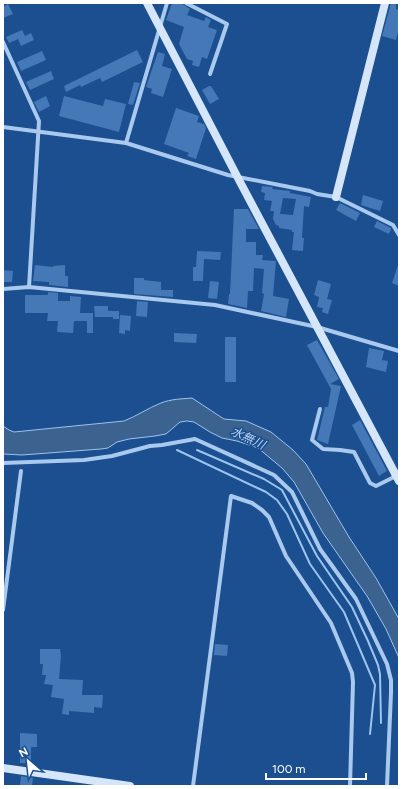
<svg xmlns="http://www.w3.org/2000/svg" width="402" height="789" font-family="Figtree,'Noto Sans JP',sans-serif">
<rect width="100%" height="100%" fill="#1b4f8f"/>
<path fill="#3c6290" stroke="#9cc4f0" d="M192 398 224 419 246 421 271 432 293 450 306 464 349 537 376 578 399 619V658L386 629 367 596 323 533 294 482 282 468 258 448 237 441 222 438 210 432 194 422 187 421 180 422 166 434 155 436 129 439 117 442 108 448 101 449 22 455 3 454V426L9 430 14 432 124 421C137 416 148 408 161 403 171 399 181 399 192 398Z"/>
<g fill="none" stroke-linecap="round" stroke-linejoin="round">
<g stroke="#9cc4f0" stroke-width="2">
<path d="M177 450 266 492 277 500 287 514 310 564 344 612 375 685 370 734"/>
<path d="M197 450 264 479 282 490 317 556 352 607 368 641 378 665 380 674 381 723"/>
</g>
</g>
<g fill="#4478b7" fill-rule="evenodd">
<path d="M172 3H181L190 9 187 15 204 21 206 17 211 20 208 27 217 30 207 59 202 57 199 67 192 65 193 61 187 59 179 44 184 27 166 20Z"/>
<path d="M391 3H396V9L399 10V28L396 40 382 36Z"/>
<path d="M8 4 13 14 3 18V7Z"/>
<path d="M22 30 25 36 31 33 34 40 21 46 18 39 9 43 6 37Z"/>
<path d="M137 50 143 62 102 82 100 78 81 87 80 85 66 92 64 86Z"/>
<path d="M42 51 46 60 21 71 17 62Z"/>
<path d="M158 52 165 54 162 66 172 69 163 97 151 93 152 89 146 87Z"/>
<path d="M51 71 54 79 30 90 26 82Z"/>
<path d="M134 82 140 83 133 105 128 104Z"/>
<path d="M209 86H211L219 99 210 104 202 90Z"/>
<path d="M46 96 50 106 39 112 34 102Z"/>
<path d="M64 96 103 106 105 99 126 104 119 132 59 116Z"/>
<path d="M176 108 199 116 197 122 204 124 206 128 196 159 187 156 189 153 164 144Z"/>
<path d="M262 186 273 187 272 189 290 191V193L311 197 309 207 304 206 302 238H304L303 251 292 250 294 232H292V230L279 228V226L276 225 273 219 274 211H270L272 201 264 200 265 193 261 192ZM283 198 296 199 293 215 280 214Z"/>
<path d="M363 195 383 201 380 211 361 205Z"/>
<path d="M340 203 360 213 356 221 336 210Z"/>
<path d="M234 209H248L259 229H246V242H256V255H263L262 260 276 261 273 296 289 299 286 317 261 311 264 294 262 293 264 269 254 268 253 291H248L247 308 228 304 229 294H230Z"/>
<path d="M377 221 391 228V229L389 234 374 227Z"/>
<path d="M197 251 221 252 220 260 204 259 203 281H193V267H196Z"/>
<path d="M35 265 53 267V266L65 265V276H68V287L49 285V282L33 281Z"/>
<path d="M398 265H399V286L392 283Z"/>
<path d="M3 270 13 271 12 282H3Z"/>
<path d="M134 278H144V280L161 282V290H173V297L134 294Z"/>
<path d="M318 280 331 284 327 299 332 300 328 314 322 312 323 308 317 307 319 297 314 295Z"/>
<path d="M210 281 219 282 217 299 208 298Z"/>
<path d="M48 292 58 293V301H70V296L81 297 80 313H93V333H87V321H74L73 333 57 332 58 321H47L48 313H25V295H48Z"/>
<path d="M137 301 148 302 147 317 136 316Z"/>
<path d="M94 306H108V311H119V319H113V317H95Z"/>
<path d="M120 315 131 316 130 331 125 330V334L119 333Z"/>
<path d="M174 333 197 334 196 343 174 342Z"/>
<rect x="225" y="337" width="11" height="45"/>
<path d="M317 340 339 379 330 384 341 386 328 444 317 440 325 407H328L331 389 307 345Z"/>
<path d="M369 348 384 351 382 360 388 361 386 372 366 367Z"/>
<path d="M360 420 387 471 379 476 352 425Z"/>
<path d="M215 644 228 645 227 656 214 655Z"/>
<path d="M40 649H60L61 656 59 679 83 680 82 695H103L102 708 94 707V713L69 711V715L62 714 64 699 51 697 53 685 44 684 46 675H42L43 664H40Z"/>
<path d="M20 733 37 734V747H31V763H20Z"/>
<path d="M21 776 33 778 32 786H20Z"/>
</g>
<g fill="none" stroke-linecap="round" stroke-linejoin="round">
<g stroke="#a9c9ee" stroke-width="4">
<path d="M186 3 227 24 210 74"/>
<path d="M3 42 39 121 29 287"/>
<path d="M3 127 126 143 228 175 310 191 317 194 336 197 393 225 399 235"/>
<path d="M126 143 167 3"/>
<path d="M3 289 29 287 215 305 317 327 399 351"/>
<path d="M320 409 312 440 323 449 340 450 354 452 370 483 376 486 396 476"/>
<path d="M3 463 84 460 112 456 150 446 162 445 195 439 274 475 292 492 320 549 356 599 387 664 391 680V693L387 786"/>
<path d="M3 610 21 471"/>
<path d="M193 786 231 496 252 503 262 510 269 517 286 556 331 623 352 673 353 682 350 786"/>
</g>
<g stroke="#d6e6fa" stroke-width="8">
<path d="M147 3 239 180 399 481"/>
<path d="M336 197 385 3"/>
<path d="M3 768 130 786"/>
</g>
</g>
<g text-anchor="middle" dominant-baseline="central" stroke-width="3" stroke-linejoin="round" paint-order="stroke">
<g font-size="12" font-style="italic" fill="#b5d3f5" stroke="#1b4f8f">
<text transform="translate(248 438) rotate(25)">水無川</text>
</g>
</g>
<rect width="402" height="789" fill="none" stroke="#ffffff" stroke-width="8"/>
<g transform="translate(28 761) rotate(332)" stroke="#1b4f8f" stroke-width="3" paint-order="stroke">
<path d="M0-3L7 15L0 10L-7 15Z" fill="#ffffff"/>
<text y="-6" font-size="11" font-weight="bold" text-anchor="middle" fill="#ffffff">N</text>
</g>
<path d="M266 773v6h100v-6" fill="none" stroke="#ffffff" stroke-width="2"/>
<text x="272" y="773" font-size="12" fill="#ffffff" stroke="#1b4f8f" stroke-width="3" paint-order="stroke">100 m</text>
</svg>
